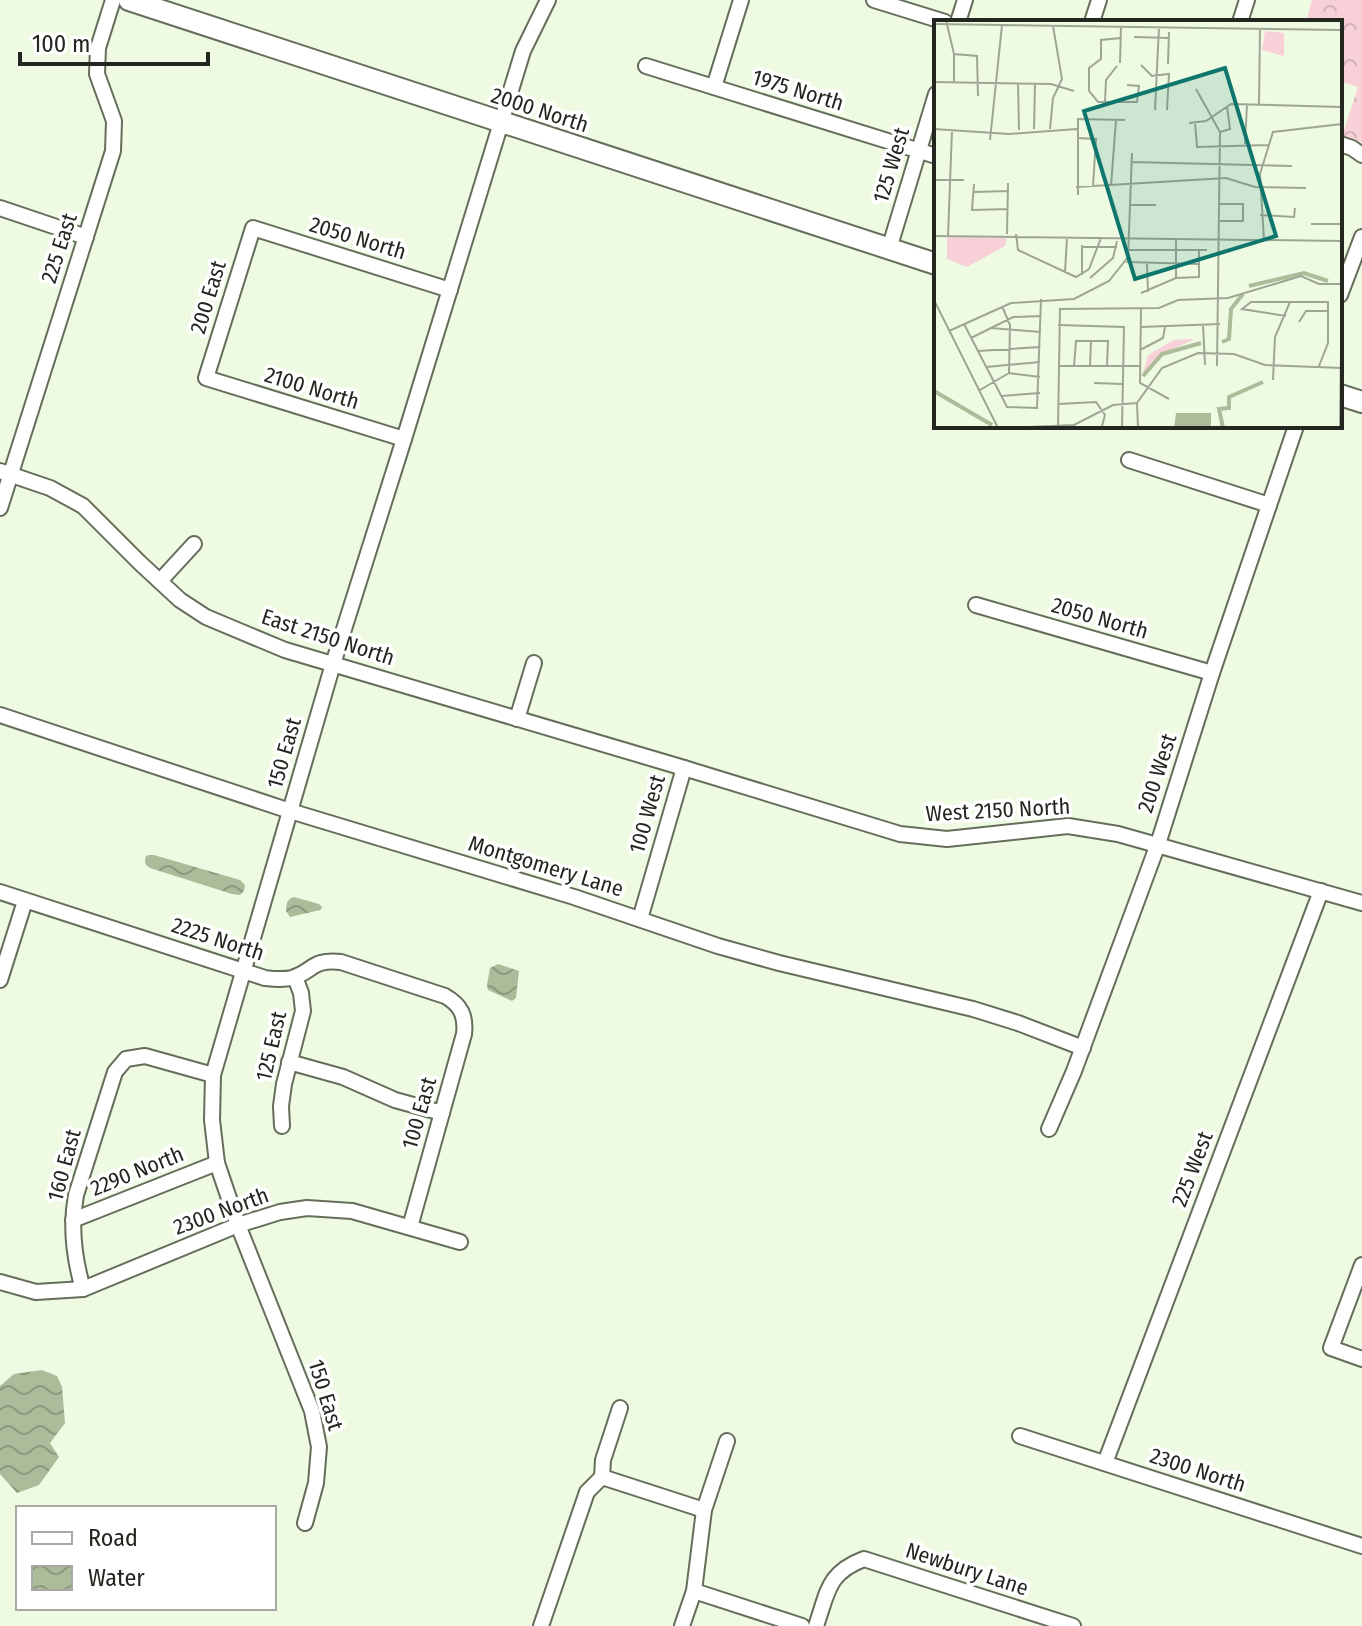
<svg xmlns="http://www.w3.org/2000/svg" width="1362" height="1626" font-family="'Fira Sans Condensed',sans-serif">
<defs>
<pattern id="forest-crowns" width="20" height="18" patternUnits="userSpaceOnUse" patternTransform="scale(2)"><rect width="20" height="18" fill="#f7d0d8"/><path d="M2 6a3 3 0 1 1 6 0M12 15a3 3 0 1 1 6 0" fill="none" stroke="#d3b3b9"/></pattern>
<pattern id="water-waves" width="16" height="10" patternUnits="userSpaceOnUse" patternTransform="scale(2)"><rect width="16" height="10" fill="#acbb99"/><path d="M0 5q4-4 8 0t8 0" fill="none" stroke="#8c987c"/></pattern>
</defs>
<rect width="100%" height="100%" fill="#effae3"/>
<path fill="url(#forest-crowns)" d="M1312 0H1362V142L1342 136 1358 87 1340 81V22H1306Z"/>
<g fill="url(#water-waves)">
<path d="M149 855H154L240 880 245 885 244 891 240 895 232 894 150 868C145 865 144 862 146 856Z"/>
<path d="M294 897 319 904 322 907 320 910 290 917 286 911C286 904 287 899 294 897Z"/>
<path d="M498 964 519 971 516 998 512 1001 488 990 487 985 490 968Z"/>
<path d="M42 1370 57 1376 62 1387 65 1423 50 1443 59 1457 39 1485 17 1493 0 1474V1386L14 1374Z"/>
</g>
<g fill="none" stroke-linecap="round" stroke-linejoin="round">
<defs>
<g id="street">
<path d="M874 0 945 22"/>
<path d="M958 22 965 0"/>
<path d="M1092 22 1099 0"/>
<path d="M1240 22 1247 0"/>
<path d="M646 66 936 156"/>
<path d="M714 87 741 0"/>
<path d="M1340 144 1352 148 1362 155"/>
<path d="M0 208 86 237"/>
<path d="M889 249 936 94"/>
<path d="M1340 295 1362 237"/>
<path d="M404 439 206 378 253 228 450 290"/>
<path d="M1129 460 1269 505"/>
<path d="M0 471 50 488 83 506 140 563 180 600 206 617 285 650 684 768 900 834 947 839 1068 826 1118 834 1362 903"/>
<path d="M0 508 113 151 114 121 97 74 98 48 113 0"/>
<path d="M160 581 194 544"/>
<path d="M976 605 1212 673"/>
<path d="M0 715 290 811 574 897 718 946 779 963 973 1009 1018 1023 1083 1048"/>
<path d="M517 719 534 663"/>
<path d="M0 892 265 978C274 979 282 980 292 978 314 971 311 959 341 962L445 996C461 1005 466 1016 464 1034L410 1227"/>
<path d="M640 919 684 768"/>
<path d="M0 980 25 901"/>
<path d="M289 1062 343 1077 395 1100 442 1113"/>
<path d="M282 1126 281 1106 284 1084 303 1011 301 993 295 977"/>
<path d="M1049 1129 1074 1071 1158 844 1212 673 1296 426"/>
<path d="M73 1220 217 1163"/>
<path d="M1362 1265 1331 1348 1362 1359"/>
<path d="M0 1282 36 1292 83 1289 238 1225 280 1212 307 1208 352 1211 460 1242"/>
<path d="M83 1289C74 1258 70 1227 76 1195L115 1072 126 1059 145 1056 213 1075"/>
<path d="M1020 1436 1362 1546"/>
<path d="M1105 1463 1321 891"/>
<path d="M602 1477 704 1510"/>
<path d="M305 1523 316 1483 319 1447 312 1411 238 1225 217 1163 212 1120 213 1075 333 664 404 439 523 51 548 0"/>
<path d="M694 1591 802 1626"/>
<path d="M541 1626 587 1492 602 1477 603 1460 620 1408"/>
<path d="M682 1626 694 1591 704 1510 727 1441"/>
<path d="M816 1626C828 1592 827 1573 864 1559L1073 1626"/>
</g>
<g id="secondary">
<path d="M129 0 936 264"/>
<path d="M1340 395 1362 402"/>
</g>
</defs>
<use href="#street" stroke="#656e5a" stroke-width="18"/>
<use href="#secondary" stroke="#656e5a" stroke-width="24"/>
<use href="#street" stroke="#fff" stroke-width="14"/>
<use href="#secondary" stroke="#fff" stroke-width="20"/>
</g>
<g text-anchor="middle" dominant-baseline="central" stroke-width="7" stroke-linejoin="round" paint-order="stroke">
<g font-size="22" fill="#23271f" stroke="#fff">
<text transform="translate(798 90) rotate(17)">1975 North</text>
<text transform="translate(540 110) rotate(18)">2000 North</text>
<text transform="translate(891 165) rotate(-73)">125 West</text>
<text transform="translate(358 238) rotate(17)">2050 North</text>
<text transform="translate(59 248) rotate(-72)">225 East</text>
<text transform="translate(208 297) rotate(-73)">200 East</text>
<text transform="translate(312 388) rotate(17)">2100 North</text>
<text transform="translate(1100 618) rotate(16)">2050 North</text>
<text transform="translate(328 637) rotate(18)">East 2150 North</text>
<text transform="translate(284 753) rotate(-74)">150 East</text>
<text transform="translate(1157 773) rotate(-72)">200 West</text>
<text transform="translate(998 810) rotate(-3)">West 2150 North</text>
<text transform="translate(647 814) rotate(-74)">100 West</text>
<text transform="translate(546 866) rotate(17)">Montgomery Lane</text>
<text transform="translate(218 939) rotate(18)">2225 North</text>
<text transform="translate(271 1046) rotate(-77)">125 East</text>
<text transform="translate(419 1113) rotate(-74)">100 East</text>
<text transform="translate(64 1165) rotate(-75)">160 East</text>
<text transform="translate(1192 1169) rotate(-69)">225 West</text>
<text transform="translate(137 1171) rotate(-22)">2290 North</text>
<text transform="translate(221 1211) rotate(-20)">2300 North</text>
<text transform="translate(326 1395) rotate(73)">150 East</text>
<text transform="translate(1198 1470) rotate(18)">2300 North</text>
<text transform="translate(967 1569) rotate(18)">Newbury Lane</text>
</g>
</g>
<g transform="translate(934 20)">
<rect width="408" height="408" fill="#effae3"/>
<path d="M13 217 73 218 71 226 33 247 13 239ZM261 319 226 335 208 357 214 335 240 320Z" fill="#f7d0d8"/>
<path d="M331 11 350 13V36L328 30Z" fill="#f7d0d8"/>
<path d="M242 393H277V408H240Z" fill="#acbb99"/>
<path fill="none" stroke="#acbb99" stroke-width="4" d="M315 266 370 253 394 261M288 322 295 319 297 289 309 274M209 356 228 334 267 323M0 371 58 405M289 408 285 389 295 388V377L329 362"/>
<path fill="none" stroke="#9da695" stroke-width="2" d="M12 0 20 34V62M0 4 408 10M200 17 235 18M187 18 167 20V39L155 48V71L164 82H203L205 66 193 65M20 34 43 36 44 76M186 43 187 6M234 44 235 12M207 45 218 56 235 54 233 90M0 62 117 64 140 71M84 63 85 110M262 69 286 112 283 346M171 82 172 60 183 46M325 84 326 8M221 90 225 7M261 102 263 127 335 125M255 103 272 101 297 84 408 87M0 109 75 114 143 109M100 109 101 64M116 109 119 78 128 59 119 6M286 112 296 109 293 86M143 118 162 119 159 166M56 120 68 5M311 124 313 84M197 142 358 146M0 160H30M40 164 38 190 74 189M177 166 182 100M142 167 292 158 321 167 372 168M40 172 74 171M144 175V99L191 100M195 185H222M326 195 360 197 361 188M286 201H309V184H286M377 204H408M73 214 74 163M82 214 84 230 142 257 155 249 167 218M0 216 408 221M14 216 18 110M242 219V258M330 220 326 154 339 112 408 104M148 227H183M194 230H273M192 242 265 244M213 244 214 272M131 253 133 217M148 255V225M156 258 179 238 183 221M207 273 242 258 265 257V230M0 280 64 408M68 286 76 305 75 353M207 289 206 363 235 379M352 296 308 289 317 282H394V323L385 346M365 302 372 291H394M30 304 73 387 103 388 107 279M124 305 190 307 188 408M269 305 271 345M207 307 286 304M57 308 107 312M15 311 77 283 140 279 175 261 194 237 198 133M37 318 79 297 107 296M206 330 229 318 231 307M44 331 106 327M124 346H206M140 346 142 321H174L173 346M156 346 157 321M52 347 106 342M75 353 106 357M339 360 341 317 356 282M160 363 188 364M46 370 75 353M67 376 106 373M203 383 228 348 264 333 300 334 331 345 408 348M203 383 204 408M124 384 162 382 171 395 168 406M68 408 140 405 179 385 203 383M124 408 126 289 225 288 244 280 294 278 367 256 385 264H407M406 408 408 247"/>
<path fill="#0f766e" fill-opacity="0.15" stroke="#0f766e" stroke-width="4" d="M291 48 342 216 201 259 150 91Z"/>
<rect width="408" height="408" fill="none" stroke="#23271f" stroke-width="4"/>
</g>
<rect x="16" y="1506" width="260" height="104" fill="#ffffff" stroke="#a7a9a5" stroke-width="2"/>
<rect x="32" y="1532" width="40" height="12" fill="#ffffff" stroke="#a7a9a5" stroke-width="2"/>
<text x="88" y="1546" font-size="24" fill="#23271f">Road</text>
<rect x="32" y="1566" width="40" height="24" fill="url(#water-waves)" stroke="#a7a9a5" stroke-width="2"/>
<text x="88" y="1586" font-size="24" fill="#23271f">Water</text>
<path d="M20 52v12h188v-12" fill="none" stroke="#23271f" stroke-width="4"/>
<text x="32" y="52" font-size="24" fill="#23271f" stroke="#ffffff" stroke-width="6" paint-order="stroke">100 m</text>
</svg>
